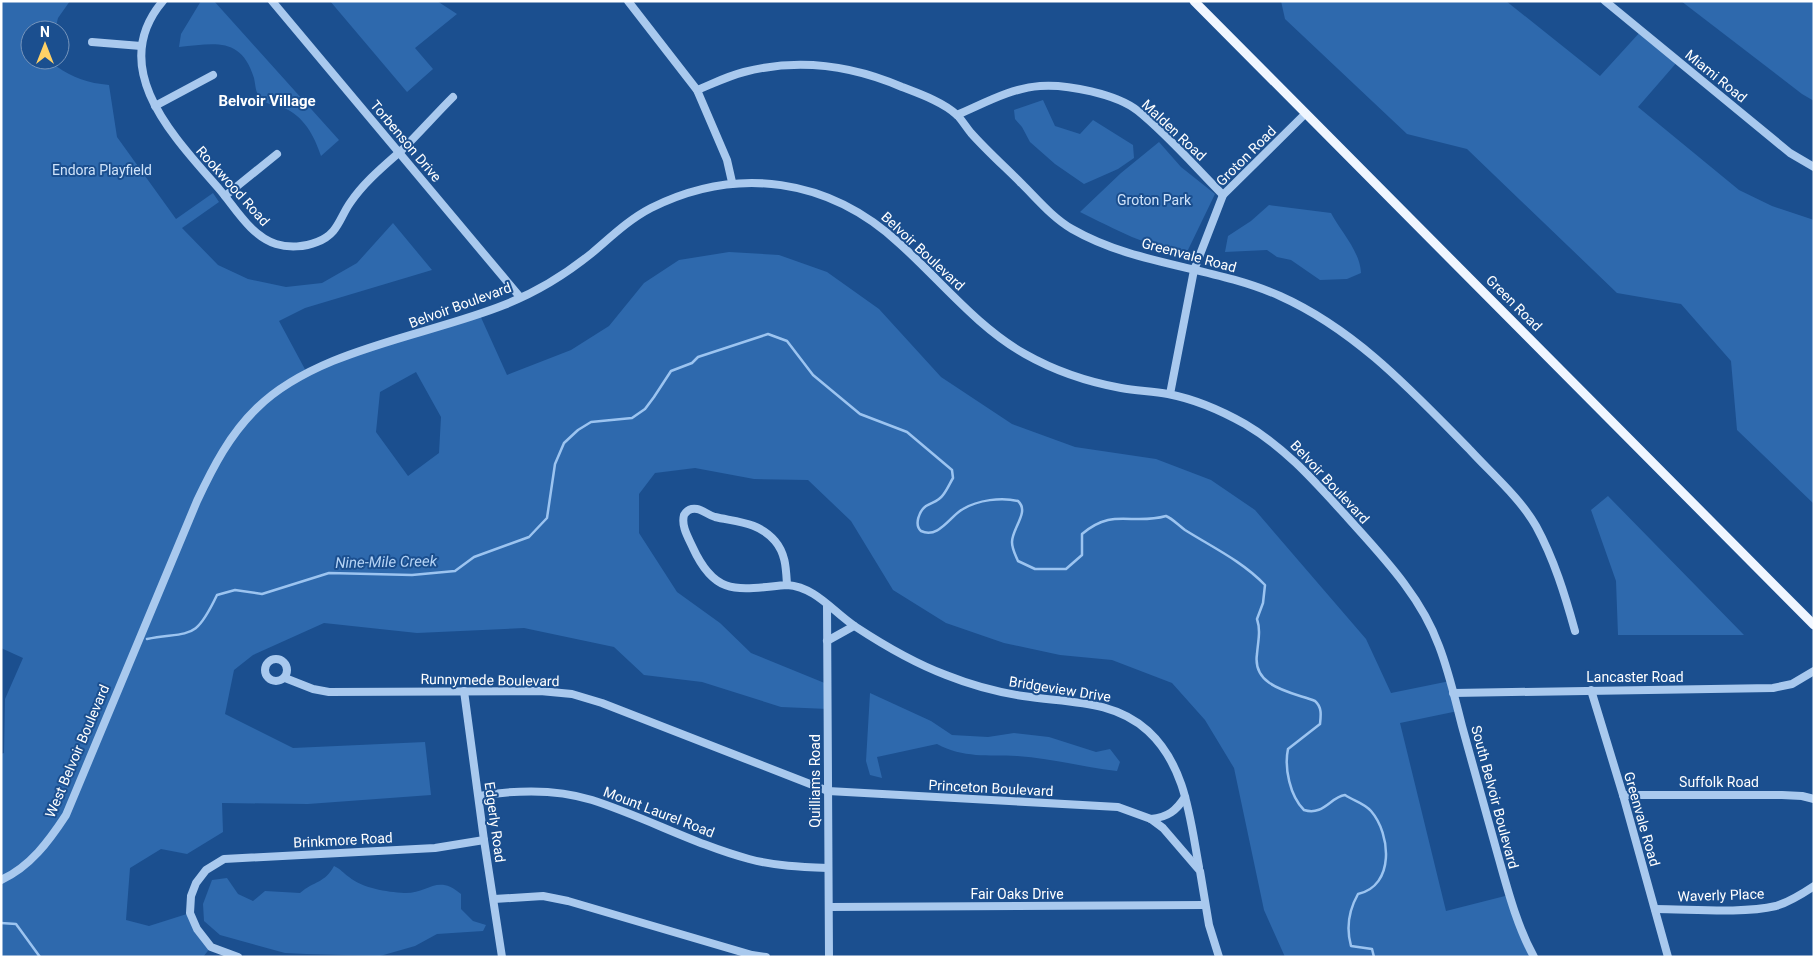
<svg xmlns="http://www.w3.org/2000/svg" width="1815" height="958" viewBox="0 0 1815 958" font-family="Roboto,sans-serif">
<rect width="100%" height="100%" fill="#1b4f8f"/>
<g fill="#2e69ad" fill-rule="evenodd">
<path d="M1 1H70L58 18 55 30H30V60H55L56 66C73 78 88 83 109 85L117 137 176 219 213 193 219 202 182 228 218 265 248 279 286 287 322 283 357 263 393 223 432 270 305 308 279 321 307 373 479 313 507 375 571 350 609 326 644 283 679 260 729 252 779 255 827 272 879 309 941 377 1012 424 1075 447 1156 459 1211 480 1255 510 1366 639 1391 693 1450 681 1458 711 1400 723 1446 911 1509 895 1534 957H1285L1264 910 1234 768 1205 720 1172 683 1112 660 1060 655 1004 643 946 623 893 590 851 521 808 480 754 479 695 468 655 473 639 494V533L677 592 720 623 751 653 827 684 828 709 781 707 702 682 644 675 614 647 524 628 417 633 324 623 253 655 234 670 225 714 293 748 425 742 431 795 308 804 222 803 223 832 187 854 161 849 130 868 126 920 149 926 190 913 211 947 203 957H1V754L4 753 5 699 23 658 1 648ZM416 372 441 417 439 453 408 476 376 432 380 392Z"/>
<path d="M201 1H214L339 140 321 156C314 135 304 116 282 107 276 105 268 105 264 101 255 95 256 87 254 78 241 36 214 44 179 47L181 34Z"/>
<polygon points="330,1 437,1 457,14 415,48 433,69 407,92"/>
<polygon points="1281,1 1506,1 1600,76 1641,31 1678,61 1638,107 1739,190 1772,206 1814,220 1814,504 1737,430 1731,361 1681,304 1617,293 1467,149 1407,134 1285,19"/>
<polygon points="1681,1 1814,1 1814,101 1802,94"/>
<polygon points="1043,100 1055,126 1080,134 1093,120 1133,145 1134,158 1118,169 1084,184 1055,164 1030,142 1022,127 1015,119 1014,110"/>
<path d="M1159 142 1181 167 1215 194 1187 252C1148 248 1115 229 1080 212L1121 173Z"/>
<path d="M1269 205 1331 213C1341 232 1360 251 1361 273L1347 279 1320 280 1291 260 1277 257 1267 250 1225 252 1228 236 1251 221Z"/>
<polygon points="1608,496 1744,635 1618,635 1616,581 1591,510"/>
<path d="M870 693 931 721 952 735 988 737 1014 733 1049 737 1096 752 1110 749 1120 762 1117 771C1083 767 1050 758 1017 756 988 755 963 758 937 744L877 757 882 778 870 775 866 761Z"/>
<path d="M334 866C341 869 343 873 349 877 362 888 387 892 404 893 428 894 437 873 461 894V909L473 921 486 925 483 931 437 934 415 946 380 956 306 954 285 953 220 935 204 921 203 904 212 880 227 878 238 894 253 901 265 891 300 893C314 881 325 883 334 866Z"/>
</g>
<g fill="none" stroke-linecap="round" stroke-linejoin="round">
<g stroke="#9cc4f0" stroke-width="2.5">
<path d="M147 639C192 631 195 641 217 595L235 590 262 594 329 573 412 575 455 571 474 557 529 537 547 518 555 464 564 443 578 430 591 422 632 418 645 409 654 397 671 371 692 363 698 357 768 334 787 341 813 375 860 414 907 432 952 470 953 478C950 483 947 490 943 495 938 502 932 502 926 506 919 511 914 525 921 531 939 539 950 516 963 509 978 500 1001 497 1018 501 1030 512 1012 528 1012 542 1012 549 1015 554 1018 561L1035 569H1066L1082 555V534C1114 507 1131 526 1166 516 1173 519 1178 525 1185 530 1212 547 1242 561 1265 585L1263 603 1257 619C1261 631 1258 641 1257 654 1252 687 1291 692 1315 701 1322 707 1321 715 1320 724L1288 749C1284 768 1290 796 1304 810 1324 816 1330 797 1345 795 1354 801 1364 803 1371 811 1391 834 1395 886 1358 894 1349 910 1346 928 1351 946L1372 949 1374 957"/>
<polyline points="1,923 16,924 40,957"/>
</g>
<g stroke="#a9c9ee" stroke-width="8">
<path d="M163 1C105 69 176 139 220 190 236 209 251 236 276 244 289 248 305 247 317 242 338 234 339 219 350 203 364 182 385 165 403 149 420 132 436 114 453 97"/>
<polyline points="272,1 520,297"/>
<polyline points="628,1 697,90 727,160 732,182"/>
<polyline points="1605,1 1790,153 1814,167"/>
<polyline points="92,42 141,46"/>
<path d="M697 90C712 84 728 76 744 72 798 58 851 65 902 87 920 94 943 102 957 115 962 120 966 127 971 133 987 151 1005 167 1022 184 1038 200 1053 218 1072 229 1136 266 1213 266 1280 296 1356 330 1413 392 1470 450 1492 474 1520 498 1536 526 1554 559 1565 595 1575 631"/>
<polyline points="155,106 213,75"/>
<path d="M957 115C983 104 1011 88 1040 86 1067 84 1117 94 1138 111 1168 135 1196 168 1223 195"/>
<polyline points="225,196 277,154"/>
<polyline points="1170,394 1194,270 1223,195 1304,115"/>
<path d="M787 585C739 589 716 598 693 548 688 537 681 526 684 515 687 510 691 508 697 509 703 510 708 515 715 517 737 522 759 522 775 541 786 554 786 569 787 585 816 587 833 612 856 627 885 646 914 663 946 675 971 685 997 692 1023 696 1067 703 1113 699 1148 731 1186 766 1190 819 1199 867"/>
<polyline points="827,605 829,957"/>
<polyline points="827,641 854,626"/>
<circle cx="276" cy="670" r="11"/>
<polyline points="285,678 313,689 329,692 540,691 572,694 602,703 828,791 1118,807 1151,819 1163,828 1200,871 1209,925 1219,957"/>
<polyline points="1591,690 1623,795 1668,957"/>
<polyline points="464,691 484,840 502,957"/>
<polyline points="1453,693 1773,688 1792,684 1814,671"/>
<polyline points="1623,795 1782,795 1802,796 1814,799"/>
<path d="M479 796C515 790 557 789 592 800 645 817 696 845 749 859 775 866 801 867 828 868"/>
<path d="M1151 819C1168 817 1176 811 1185 797"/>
<path d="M1 880C30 867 49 841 66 815L197 501C213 467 230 434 257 408 317 349 427 336 504 305 535 293 566 274 592 253 611 237 628 220 651 208 737 165 829 178 900 244 941 281 977 327 1025 354 1055 371 1088 382 1121 388 1137 391 1152 391 1168 394 1194 399 1222 411 1245 424 1286 448 1316 483 1348 518 1382 556 1421 596 1439 646 1449 672 1455 699 1462 726 1474 768 1485 810 1497 852 1507 887 1516 924 1534 957"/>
<polyline points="494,899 543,896 568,901 752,955 766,957"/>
<polyline points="829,907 1205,905"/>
<path d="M1655 909C1691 909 1741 914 1776 906 1789 902 1802 894 1814 886"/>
<polyline points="238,957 211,947 197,929 190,913 191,896 196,883 206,870 224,859 435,848 484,840"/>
</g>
<polyline stroke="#f0f6ff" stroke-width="9" points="1194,1 1814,625"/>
</g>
<g text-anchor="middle" stroke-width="4" stroke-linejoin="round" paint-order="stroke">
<g font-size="14" fill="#fff" stroke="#1b4f8f">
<text transform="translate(1716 76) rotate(39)" y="5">Miami Road</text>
<text transform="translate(1174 130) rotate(43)" y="5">Malden Road</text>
<text transform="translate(406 141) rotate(50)" y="5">Torbenson Drive</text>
<text transform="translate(1246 156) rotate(-45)" y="5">Groton Road</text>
<text transform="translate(233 186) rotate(48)" y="5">Rookwood Road</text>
<text transform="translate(923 251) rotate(43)" y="5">Belvoir Boulevard</text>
<text transform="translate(1189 255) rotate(15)" y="5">Greenvale Road</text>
<text transform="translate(1514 303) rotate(45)" y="5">Green Road</text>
<text transform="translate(460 305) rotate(-20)" y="5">Belvoir Boulevard</text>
<text transform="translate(1330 482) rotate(47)" y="5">Belvoir Boulevard</text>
<text x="1635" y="682">Lancaster Road</text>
<text transform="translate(490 680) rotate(1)" y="5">Runnymede Boulevard</text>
<text transform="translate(1060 689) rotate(9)" y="5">Bridgeview Drive</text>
<text transform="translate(77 751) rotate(-67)" y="5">West Belvoir Boulevard</text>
<text transform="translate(815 781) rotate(-90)" y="5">Quilliams Road</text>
<text x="1719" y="787">Suffolk Road</text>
<text transform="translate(991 788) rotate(3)" y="5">Princeton Boulevard</text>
<text transform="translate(1495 797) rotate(75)" y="5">South Belvoir Boulevard</text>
<text transform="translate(659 812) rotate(21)" y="5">Mount Laurel Road</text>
<text transform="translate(1642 819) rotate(74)" y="5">Greenvale Road</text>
<text transform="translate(495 822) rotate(82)" y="5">Edgerly Road</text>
<text transform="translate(343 840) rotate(-3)" y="5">Brinkmore Road</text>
<text x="1017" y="899">Fair Oaks Drive</text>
<text transform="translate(1721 895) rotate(-2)" y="5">Waverly Place</text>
</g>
<g font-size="14" fill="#cfe3fa" stroke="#1b4f8f">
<text x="102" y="175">Endora Playfield</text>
<text x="1154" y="205">Groton Park</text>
</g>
<g font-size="15" font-weight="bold" fill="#fff" stroke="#1b4f8f">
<text x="267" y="106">Belvoir Village</text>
</g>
<g font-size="15" font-style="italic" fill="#b5d3f5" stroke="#1b4f8f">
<text transform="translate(386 562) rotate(-1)" y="5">Nine-Mile Creek</text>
</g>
</g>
<rect width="1815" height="958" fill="none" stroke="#ffffff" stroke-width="5"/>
<g transform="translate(45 45)"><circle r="24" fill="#1b4f8f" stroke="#7695bc"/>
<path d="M0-4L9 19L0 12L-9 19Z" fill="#ffd166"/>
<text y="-8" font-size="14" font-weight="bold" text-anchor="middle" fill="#ffffff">N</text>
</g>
</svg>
